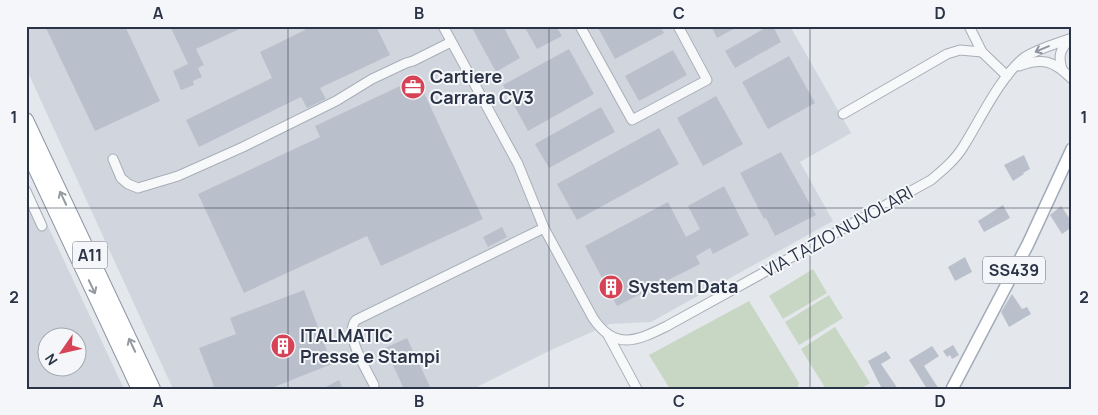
<svg xmlns="http://www.w3.org/2000/svg" width="1098" height="415" viewBox="0 0 1098 415" font-family="Manrope,sans-serif">
<rect width="100%" height="100%" fill="#e4e7ec"/>
<g fill="#d1d6de" fill-rule="evenodd">
<polygon points="26,26 790,26 851,133 800,162 833,221 651,322 610,324 551,350 473,389 173,389 26,68"/>
<path d="M26 179 124 389H26ZM48 338H78V368H48Z"/>
</g>
<g fill="#c8d7c4">
<polygon points="813,269 827,293 783,319 769,296"/>
<polygon points="829,295 843,318 799,345 785,322"/>
<polygon points="749,301 799,383 797,389 670,389 649,355"/>
<polygon points="835,327 870,383 861,389 826,389 801,349"/>
</g>
<g fill="#bac0cb">
<polygon points="45,26 125,26 160,101 95,131"/>
<polygon points="170,26 246,26 196,49 204,65 198,68 202,77 193,81 194,85 181,90 173,71 188,64"/>
<polygon points="304,26 376,26 390,55 320,88 326,99 307,108 301,97 199,147 186,120 272,78 260,52 305,30"/>
<polygon points="471,26 503,26 520,58 496,72"/>
<polygon points="524,26 556,26 562,36 537,49"/>
<polygon points="597,26 660,26 664,33 615,59"/>
<polygon points="711,26 739,26 717,38"/>
<polygon points="769,26 773,26 781,42 735,68 725,51"/>
<polygon points="569,49 594,94 528,131 503,85"/>
<polygon points="673,50 687,75 639,101 625,76"/>
<polygon points="789,56 815,103 768,129 742,82"/>
<polygon points="417,78 483,219 381,266 367,236 244,293 198,194 320,137 315,126"/>
<polygon points="716,96 743,144 703,166 677,118"/>
<polygon points="601,107 615,132 549,168 535,144"/>
<polygon points="659,128 679,164 577,220 557,184"/>
<polygon points="781,152 816,215 775,236 766,218 764,219 740,173"/>
<polygon points="1024,155 1030,169 1023,173 1024,174 1013,181 1004,165"/>
<polygon points="724,186 749,235 713,254 710,248 696,256 700,264 617,306 585,246 668,202 686,237 700,229 688,206"/>
<polygon points="1003,205 1010,218 984,232 978,221"/>
<polygon points="1061,206 1072,222 1072,227 1062,234 1050,215"/>
<polygon points="502,227 507,237 488,247 483,237"/>
<polygon points="965,257 972,272 955,281 948,267"/>
<polygon points="304,290 332,364 269,389 215,389 199,348 236,334 230,318"/>
<polygon points="1012,294 1022,309 1027,307 1031,314 1009,327 1001,312"/>
<polygon points="407,338 431,389 404,389 385,348"/>
<polygon points="953,345 959,355 952,359 950,355 947,357 943,351"/>
<polygon points="932,346 939,356 924,366 939,389 927,389 909,360"/>
<polygon points="886,351 891,358 881,364 898,389 882,389 868,361"/>
<polygon points="339,380 343,389 322,389"/>
</g>
<g fill="none" stroke-linecap="round" stroke-linejoin="round">
<defs>
<g id="minor">
<path d="M443 26 518 164 544 228 593 318C615 351 637 341 667 326L931 180C943 170 955 160 963 147 980 120 1001 75 1025 57 1039 48 1056 44 1072 38"/>
<polyline points="580,26 632,120 707,80 678,26"/>
<polyline points="969,26 982,52 1007,76"/>
<path d="M1019 66C1043 57 1054 61 1072 79"/>
<path d="M1062 69C1058 56 1060 50 1069 40"/>
<polyline points="843,114 947,54 960,50 982,52"/>
<polyline points="113,159 121,178 128,184 138,188 178,176 243,147 336,101 372,79 406,63 413,61 451,42"/>
<polyline points="26,191 42,226"/>
<polyline points="608,335 637,389"/>
<path d="M374 385C367 370 343 334 356 320L544 228"/>
</g>
<polyline id="major" points="952,389 1028,244 1072,149"/>
<g id="highway">
<polyline points="26,120 153,389"/>
<polyline points="26,148 139,389"/>
</g>
</defs>
<use href="#minor" stroke="#a8aeb7" stroke-width="11"/>
<use href="#major" stroke="#a2abb9" stroke-width="14"/>
<use href="#highway" stroke="#8a94a4" stroke-width="16"/>
<use href="#minor" stroke="#f7f8fa" stroke-width="9"/>
<use href="#major" stroke="#fff" stroke-width="11"/>
<use href="#highway" stroke="#fff" stroke-width="14"/>
</g>
<defs><path id="oneway-shaft" d="M-6 0H5M1.5-3L5.5 0L1.5 3" fill="none" stroke-width="1.6" stroke-linecap="round" stroke-linejoin="round" transform="scale(1.25)"/></defs>
<use stroke="#9096a0" href="#oneway-shaft" transform="translate(1042 49) rotate(157)"/>
<g stroke="#949aa2">
<use href="#oneway-shaft" transform="translate(63 198) rotate(-115)"/>
<use href="#oneway-shaft" transform="translate(92 287) rotate(65)"/>
<use href="#oneway-shaft" transform="translate(132 345) rotate(-115)"/>
</g>
<path fill="none" stroke="#2a3446" stroke-width="1" stroke-opacity="0.55" d="M288 26V389M549 26V389M810 26V389M26 208H1072"/>
<defs>
<symbol id="office-disc" viewBox="-11 -11 22 22"><circle r="9.5" fill="#d74356" stroke="#f4f6f9"/><path d="M-6-3h4V-5.5h4V-3h4V5H-6ZM-1-4.5V-3h2v-1.5ZM-6 0V1H6V0Z" fill="#fff"/></symbol>
<symbol id="building-disc" viewBox="-11 -11 22 22"><circle r="9.5" fill="#d74356" stroke="#f4f6f9"/><path d="M-4-6H4V6H1V3H-1V6H-4ZM-2.5-4.3h1.7v1.8h-1.7ZM.8-4.3h1.7v1.8H.8ZM-2.5-1h1.7V.8h-1.7ZM.8-1h1.7V.8H.8Z" fill="#fff"/></symbol>
</defs>
<g fill-rule="evenodd">
<use href="#office-disc" x="399" y="73" width="28" height="28"/>
<use href="#building-disc" x="597" y="273" width="28" height="28"/>
<use href="#building-disc" x="269" y="332" width="28" height="28"/>
</g>
<g text-anchor="middle" stroke-width="4" stroke-linejoin="round" paint-order="stroke">
<g fill="#f4f6f9" stroke="#676e7c" stroke-width="1">
<rect x="72.5" y="241.5" width="35" height="27" rx="4"/>
<rect x="983" y="256.5" width="62" height="27" rx="4"/>
</g>
<g font-size="16" font-weight="bold" fill="#2a3446">
<text x="90" y="261">A11</text>
<text x="1014" y="276">SS439</text>
</g>
<g font-size="18" font-weight="bold" fill="#2a3446" stroke="#f4f6f9" text-anchor="start">
<text x="430" y="83">Cartiere<tspan x="430" dy="21">Carrara CV3</tspan></text>
<text x="628" y="293">System Data</text>
<text x="300" y="342">ITALMATIC<tspan x="300" dy="21">Presse e Stampi</tspan></text>
</g>
<g font-size="18" fill="#2a3446" stroke="#f4f6f9">
<text transform="translate(838 232) rotate(-29)" y="6">VIA TAZIO NUVOLARI</text>
</g>
</g>
<rect width="1098" height="415" fill="none" stroke="#f4f6f9" stroke-width="55"/>
<g transform="translate(62 352) rotate(236)"><circle r="24" fill="#f4f6f9" stroke="#a3a8b1"/>
<path d="M0-4L9 19L0 12L-9 19Z" fill="#d74356"/>
<text y="-8" font-size="14" font-weight="bold" text-anchor="middle" fill="#2a3446">N</text>
</g>
<rect x="28" y="28" width="1042" height="360" fill="none" stroke="#2a3446" stroke-width="2"/>
<g font-size="16" text-anchor="middle" font-weight="bold" fill="#2a3446">
<text x="158" y="19">A</text>
<text x="419" y="19">B</text>
<text x="679" y="19">C</text>
<text x="940" y="19">D</text>
<text x="14" y="123">1</text>
<text x="1084" y="123">1</text>
<text x="14" y="303">2</text>
<text x="1084" y="303">2</text>
<text x="158" y="407">A</text>
<text x="419" y="407">B</text>
<text x="679" y="407">C</text>
<text x="940" y="407">D</text>
</g>
</svg>
